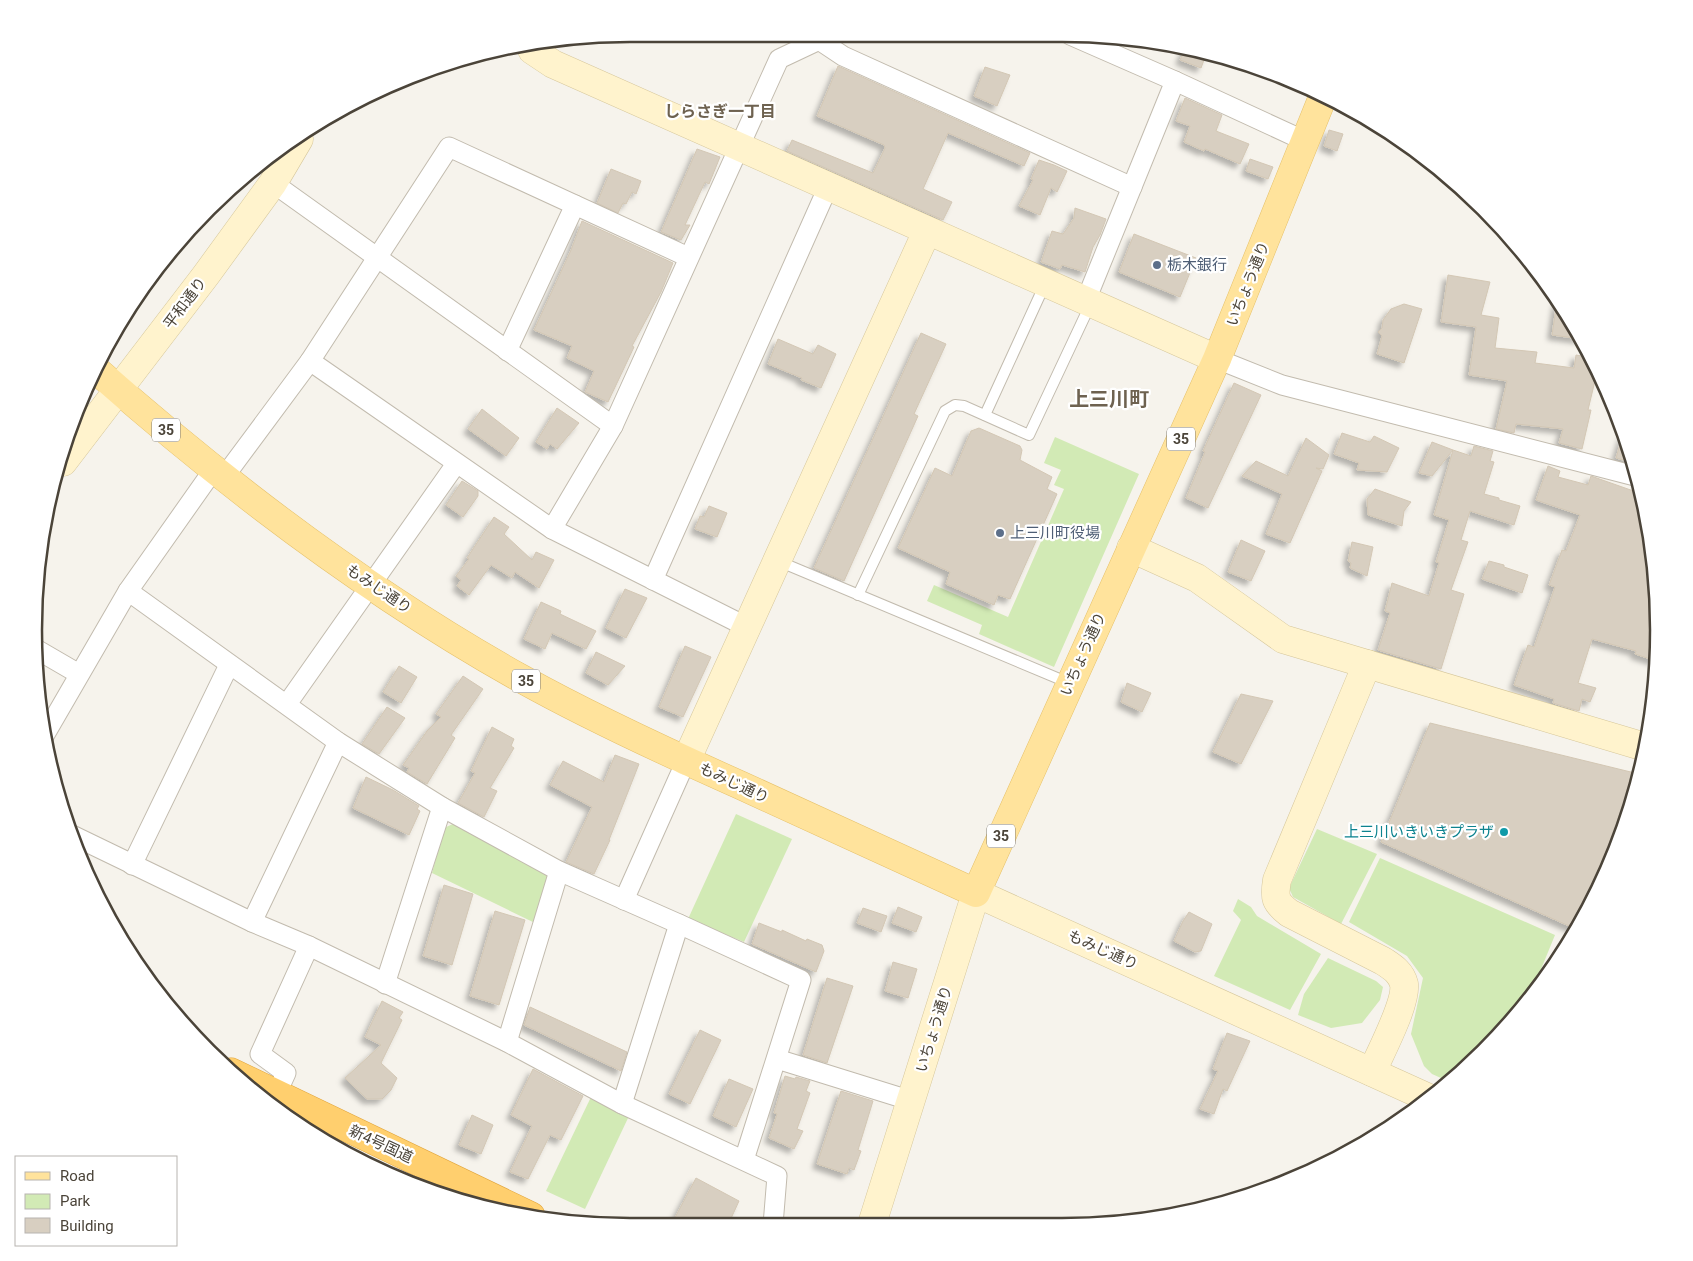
<svg xmlns="http://www.w3.org/2000/svg" width="1693" height="1261" viewBox="0 0 1693 1261" font-family="Roboto,'Noto Sans JP',sans-serif">
<defs>
<filter id="shadow"><feDropShadow dx="-4.5" dy="4.5" stdDeviation="2.5" flood-color="#0004"/></filter>
</defs>
<rect width="100%" height="100%" fill="#f6f3ec"/>
<g fill="#d2eab5">
<polygon points="1055,437 1139,474 1054,667 979,634 982,625 927,601 934,585 1008,617 1064,489 1054,485 1061,470 1044,463"/>
<polygon points="736,814 792,839 744,942 688,919"/>
<polygon points="455,823 545,870 550,879 535,923 432,873 444,828"/>
<polygon points="1317,829 1377,854 1341,924 1293,897 1289,888"/>
<polygon points="1380,858 1555,935 1528,1001 1511,1024 1450,1082 1432,1074 1424,1066 1411,1034 1423,978 1407,956 1349,922"/>
<polygon points="1238,899 1251,907 1257,916 1321,954 1290,1010 1214,976 1241,920 1233,911"/>
<polygon points="1328,958 1376,981 1383,987 1380,1000 1362,1023 1331,1028 1298,1015 1304,994"/>
<polygon points="591,1097 629,1116 585,1209 546,1191"/>
</g>
<g fill="#d8cfc1" stroke="#d3c7b4" filter="url(#shadow)">
<polygon points="1185,49 1207,52 1201,68 1180,60"/>
<polygon points="838,66 1030,153 1024,166 948,133 923,189 952,202 943,220 787,151 792,140 873,173 885,148 884,145 817,116"/>
<polygon points="985,67 1010,75 997,106 974,96"/>
<polygon points="1185,98 1222,115 1216,131 1249,144 1240,164 1205,149 1204,151 1184,142 1190,126 1176,121"/>
<polygon points="1329,130 1343,134 1337,151 1324,146"/>
<polygon points="697,149 720,157 709,184 705,182 685,225 690,225 681,240 661,232"/>
<polygon points="1250,159 1273,167 1268,179 1246,171"/>
<polygon points="1039,160 1054,165 1067,171 1057,192 1051,188 1040,215 1019,206 1033,180 1031,179"/>
<polygon points="611,169 641,181 636,194 632,192 626,204 623,203 618,213 597,203"/>
<polygon points="1075,208 1106,219 1100,235 1093,247 1085,272 1062,265 1060,269 1041,262 1052,231 1063,234 1074,218"/>
<polygon points="582,221 673,263 661,292 632,346 634,347 608,402 585,392 594,371 567,358 572,346 534,330 571,250"/>
<polygon points="1134,234 1196,258 1180,297 1119,272"/>
<polygon points="1448,275 1490,282 1481,315 1499,318 1495,348 1537,352 1535,363 1574,368 1576,355 1593,358 1598,368 1588,410 1591,410 1582,449 1559,443 1563,429 1516,424 1514,433 1496,429 1507,381 1469,375 1476,327 1441,322"/>
<polygon points="1557,301 1581,339 1552,335"/>
<polygon points="1404,304 1422,309 1404,363 1377,354 1382,336 1378,332 1382,328 1383,320 1391,309"/>
<polygon points="921,333 946,344 914,414 918,416 844,581 814,568"/>
<polygon points="778,339 813,354 818,345 836,354 821,388 801,380 802,378 768,364"/>
<polygon points="1234,383 1261,395 1208,508 1186,498 1205,452 1203,451"/>
<polygon points="557,408 579,423 557,449 550,444 547,449 536,442"/>
<polygon points="482,409 519,438 506,456 468,429"/>
<polygon points="979,428 1020,446 1022,450 1020,460 1052,477 1047,489 1057,494 1010,599 998,595 994,605 946,584 950,572 898,548 935,468 952,476 971,431"/>
<polygon points="1342,433 1370,442 1374,436 1399,448 1387,472 1357,470 1359,463 1334,454"/>
<polygon points="1623,434 1630,452 1634,463 1616,458"/>
<polygon points="1306,438 1329,455 1323,469 1316,468 1322,471 1290,543 1266,534 1282,494 1242,476 1256,461 1288,476"/>
<polygon points="1432,442 1453,450 1432,476 1419,473"/>
<polygon points="1474,446 1493,451 1490,461 1494,462 1484,494 1499,498 1499,500 1520,506 1514,525 1470,511 1461,540 1468,542 1451,590 1464,594 1441,669 1378,650 1390,613 1385,611 1392,583 1429,596 1439,563 1436,562 1449,520 1434,515 1453,450 1471,456"/>
<polygon points="1548,466 1560,471 1558,477 1588,485 1591,476 1642,494 1658,592 1656,661 1635,654 1636,651 1592,639 1578,683 1596,688 1590,702 1582,699 1579,711 1553,703 1554,699 1514,685 1528,645 1534,647 1555,587 1549,585 1562,550 1566,551 1580,515 1536,500"/>
<polygon points="462,481 478,491 478,496 463,517 446,505"/>
<polygon points="1375,489 1411,502 1404,511 1402,526 1368,515 1367,499"/>
<polygon points="709,506 727,513 717,537 695,529 700,516 704,517"/>
<polygon points="494,517 509,527 504,534 532,560 536,552 554,560 539,588 515,572 512,578 491,565 469,595 457,586 461,580 456,576 469,559 467,558"/>
<polygon points="1241,540 1265,551 1251,581 1228,572"/>
<polygon points="1352,542 1373,547 1367,576 1350,568 1351,563 1348,561"/>
<polygon points="1489,561 1504,565 1504,567 1528,575 1522,593 1482,579"/>
<polygon points="625,589 647,598 626,638 606,628"/>
<polygon points="541,602 561,611 560,614 596,631 586,649 552,633 545,649 524,639"/>
<polygon points="685,646 711,657 683,717 659,707"/>
<polygon points="596,652 625,666 608,685 586,673"/>
<polygon points="399,666 417,677 401,703 383,692"/>
<polygon points="463,676 483,689 451,735 455,738 427,784 407,772 409,768 403,765 427,731 441,717 436,714"/>
<polygon points="1127,683 1151,693 1142,712 1121,702"/>
<polygon points="1241,694 1273,701 1241,764 1213,752"/>
<polygon points="387,707 405,718 379,754 362,744"/>
<polygon points="1430,723 1639,774 1627,823 1578,930 1381,842"/>
<polygon points="492,727 514,739 511,746 514,748 490,788 497,791 484,817 458,803 475,773 471,771"/>
<polygon points="615,755 639,764 609,840 610,840 594,874 566,862 592,807 550,785 563,761 604,782"/>
<polygon points="366,777 393,790 419,806 417,809 420,811 409,835 353,808"/>
<polygon points="444,885 473,894 452,965 423,956"/>
<polygon points="898,907 922,917 916,932 892,923"/>
<polygon points="863,908 887,916 881,932 857,923"/>
<polygon points="495,911 525,920 499,1005 470,996"/>
<polygon points="1189,912 1212,924 1201,951 1195,952 1174,941 1183,921"/>
<polygon points="759,923 782,932 782,930 806,941 807,939 822,945 824,951 816,972 752,944"/>
<polygon points="893,962 917,969 908,998 885,991"/>
<polygon points="827,978 853,986 827,1063 803,1055"/>
<polygon points="382,1001 403,1012 399,1018 402,1020 381,1063 397,1078 391,1090 382,1099 367,1099 345,1078 381,1045 365,1037"/>
<polygon points="530,1007 627,1052 621,1071 524,1025"/>
<polygon points="700,1030 721,1040 690,1104 669,1094"/>
<polygon points="1227,1033 1250,1041 1227,1091 1223,1089 1214,1114 1200,1109 1218,1071 1213,1069"/>
<polygon points="533,1069 583,1096 561,1140 550,1135 528,1179 510,1172 532,1126 511,1115"/>
<polygon points="785,1076 795,1079 796,1077 810,1081 806,1091 810,1093 797,1129 803,1131 794,1149 769,1138 777,1114 774,1113"/>
<polygon points="729,1079 753,1089 736,1127 713,1116"/>
<polygon points="841,1091 873,1101 858,1150 861,1151 854,1170 849,1168 847,1174 817,1164"/>
<polygon points="472,1115 493,1125 481,1154 459,1145"/>
<polygon points="696,1178 739,1201 728,1225 671,1225"/>
</g>
<g fill="none" stroke-linecap="round" stroke-linejoin="round">
<defs>
<g id="lane">
<polyline points="985,415 1045,284"/>
<polyline points="778,561 1069,683"/>
<polyline points="858,595 945,411 955,405 964,406 1029,435 1091,303"/>
</g>
<g id="street">
<polyline points="1070,35 1175,81 1305,141"/>
<polyline points="819,40 843,56 1132,187"/>
<polyline points="273,183 613,426"/>
<polyline points="1086,300 1175,81"/>
<polyline points="507,351 575,205"/>
<polyline points="1217,359 1282,385 1639,477"/>
<polyline points="310,361 552,529 747,627"/>
<polyline points="224,477 310,361 449,147 688,257"/>
<polyline points="552,529 613,426 779,59 832,34"/>
<polyline points="653,580 828,187"/>
<polyline points="128,591 338,742 442,807 559,871 679,924 801,980 744,1160"/>
<polyline points="36,649 79,674"/>
<polyline points="287,704 456,464"/>
<polyline points="44,736 128,591 214,469"/>
<polyline points="72,835 252,922 309,946 507,1042 622,1104 777,1176 773,1225"/>
<polyline points="132,865 229,665"/>
<polyline points="624,900 686,761"/>
<polyline points="252,922 338,742"/>
<polyline points="385,984 442,807"/>
<polyline points="507,1042 559,871"/>
<polyline points="777,1059 912,1101"/>
<polyline points="276,1095 286,1073 260,1054 309,946"/>
<polyline points="622,1104 679,924"/>
</g>
<g id="secondary">
<polyline points="531,47 532,50 553,64 1217,359"/>
<polyline points="63,462 206,275 273,183 299,139"/>
<polyline points="1131,548 1197,578 1283,639 1645,747"/>
<path d="M1367 664 1277 880C1274 898 1275 902 1289 913L1383 961C1392 967 1401 972 1404 984 1407 1003 1380 1053 1372 1072"/>
<polyline points="686,761 927,231"/>
<polyline points="872,1224 976,893 1431,1099"/>
</g>
<path id="primary" d="M95 369C226 485 368 593 522 679 592 718 666 752 740 785 819 821 897 857 976 893L1217 359 1324 94"/>
<polyline id="highway" points="231,1072 531,1216"/>
</defs>
<use href="#lane" stroke="#c2bbae" stroke-width="12"/>
<use href="#street" stroke="#c2bbae" stroke-width="21"/>
<use href="#secondary" stroke="#d6c79b" stroke-width="29"/>
<use href="#primary" stroke="#e6c16a" stroke-width="29"/>
<use href="#highway" stroke="#e0a43c" stroke-width="29"/>
<use href="#lane" stroke="#fff" stroke-width="10"/>
<use href="#street" stroke="#fff" stroke-width="19"/>
<use href="#secondary" stroke="#fff3cd" stroke-width="28"/>
<use href="#primary" stroke="#ffe39c" stroke-width="28"/>
<use href="#highway" stroke="#ffcf6e" stroke-width="28"/>
</g>
<g fill="#5c6f8a" stroke="#fff" stroke-width="2">
<circle cx="1157" cy="265" r="5"/>
<circle cx="1000" cy="533" r="5"/>
</g>
<circle fill="#0f9aa8" stroke="#fff" stroke-width="2" cx="1504" cy="832" r="5"/>
<g text-anchor="middle" stroke-width="4.5" stroke-linejoin="round" paint-order="stroke">
<g fill="#fff" stroke="#817c74" stroke-width="1">
<rect x="152" y="418.5" width="28" height="23" rx="4"/>
<rect x="1167" y="427.5" width="28" height="23" rx="4"/>
<rect x="512" y="669.5" width="28" height="23" rx="4"/>
<rect x="987" y="824.5" width="28" height="23" rx="4"/>
</g>
<g font-size="14" font-weight="bold" fill="#4b4439">
<text x="166" y="435">35</text>
<text x="1181" y="444">35</text>
<text x="526" y="686">35</text>
<text x="1001" y="841">35</text>
</g>
<g font-size="15" fill="#4e5e75" stroke="#fff" text-anchor="start">
<text x="1167" y="270">栃木銀行</text>
<text x="1010" y="538">上三川町役場</text>
</g>
<g font-size="15" fill="#4b4439" stroke="#fff">
<text transform="translate(1248 284) rotate(-68)" y="5">いちょう通り</text>
<text transform="translate(185 303) rotate(-53)" y="5">平和通り</text>
<text transform="translate(379 589) rotate(34)" y="5">もみじ通り</text>
<text transform="translate(1083 654) rotate(-66)" y="5">いちょう通り</text>
<text transform="translate(734 783) rotate(25)" y="5">もみじ通り</text>
<text transform="translate(1103 950) rotate(24)" y="5">もみじ通り</text>
<text transform="translate(934 1029) rotate(-73)" y="5">いちょう通り</text>
<text transform="translate(381 1144) rotate(25)" y="5">新4号国道</text>
</g>
<g font-size="15" fill="#0d838f" stroke="#fff" text-anchor="end">
<text x="1494" y="837">上三川いきいきプラザ</text>
</g>
<g font-size="16" font-weight="bold" fill="#6e6250" stroke="#fff">
<text x="720" y="117">しらさぎ一丁目</text>
</g>
<g font-size="20" font-weight="bold" fill="#6e6250" stroke="#fff">
<text x="1109" y="406">上三川町</text>
</g>
</g>
<path d="M0 0H1693V1261H0ZM630 42H1062A588 588 0 0 1 1650 630V630A588 588 0 0 1 1062 1218H630A588 588 0 0 1 42 630V630A588 588 0 0 1 630 42Z" fill="#fff" fill-rule="evenodd"/>
<path fill="none" stroke="#4b4439" stroke-width="2.5" d="M630 42H1062A588 588 0 0 1 1650 630V630A588 588 0 0 1 1062 1218H630A588 588 0 0 1 42 630V630A588 588 0 0 1 630 42Z"/>
<rect x="15" y="1156" width="162" height="90" fill="#ffffff" stroke="#b7b4b0"/>
<rect x="25" y="1172" width="25" height="8" fill="#ffe39c" stroke="#b7b4b0"/>
<text x="60" y="1181" font-size="15" fill="#4b4439">Road</text>
<rect x="25" y="1194" width="25" height="15" fill="#d2eab5" stroke="#b7b4b0"/>
<text x="60" y="1206" font-size="15" fill="#4b4439">Park</text>
<rect x="25" y="1218" width="25" height="15" fill="#d8cfc1" stroke="#b7b4b0"/>
<text x="60" y="1231" font-size="15" fill="#4b4439">Building</text>
</svg>
